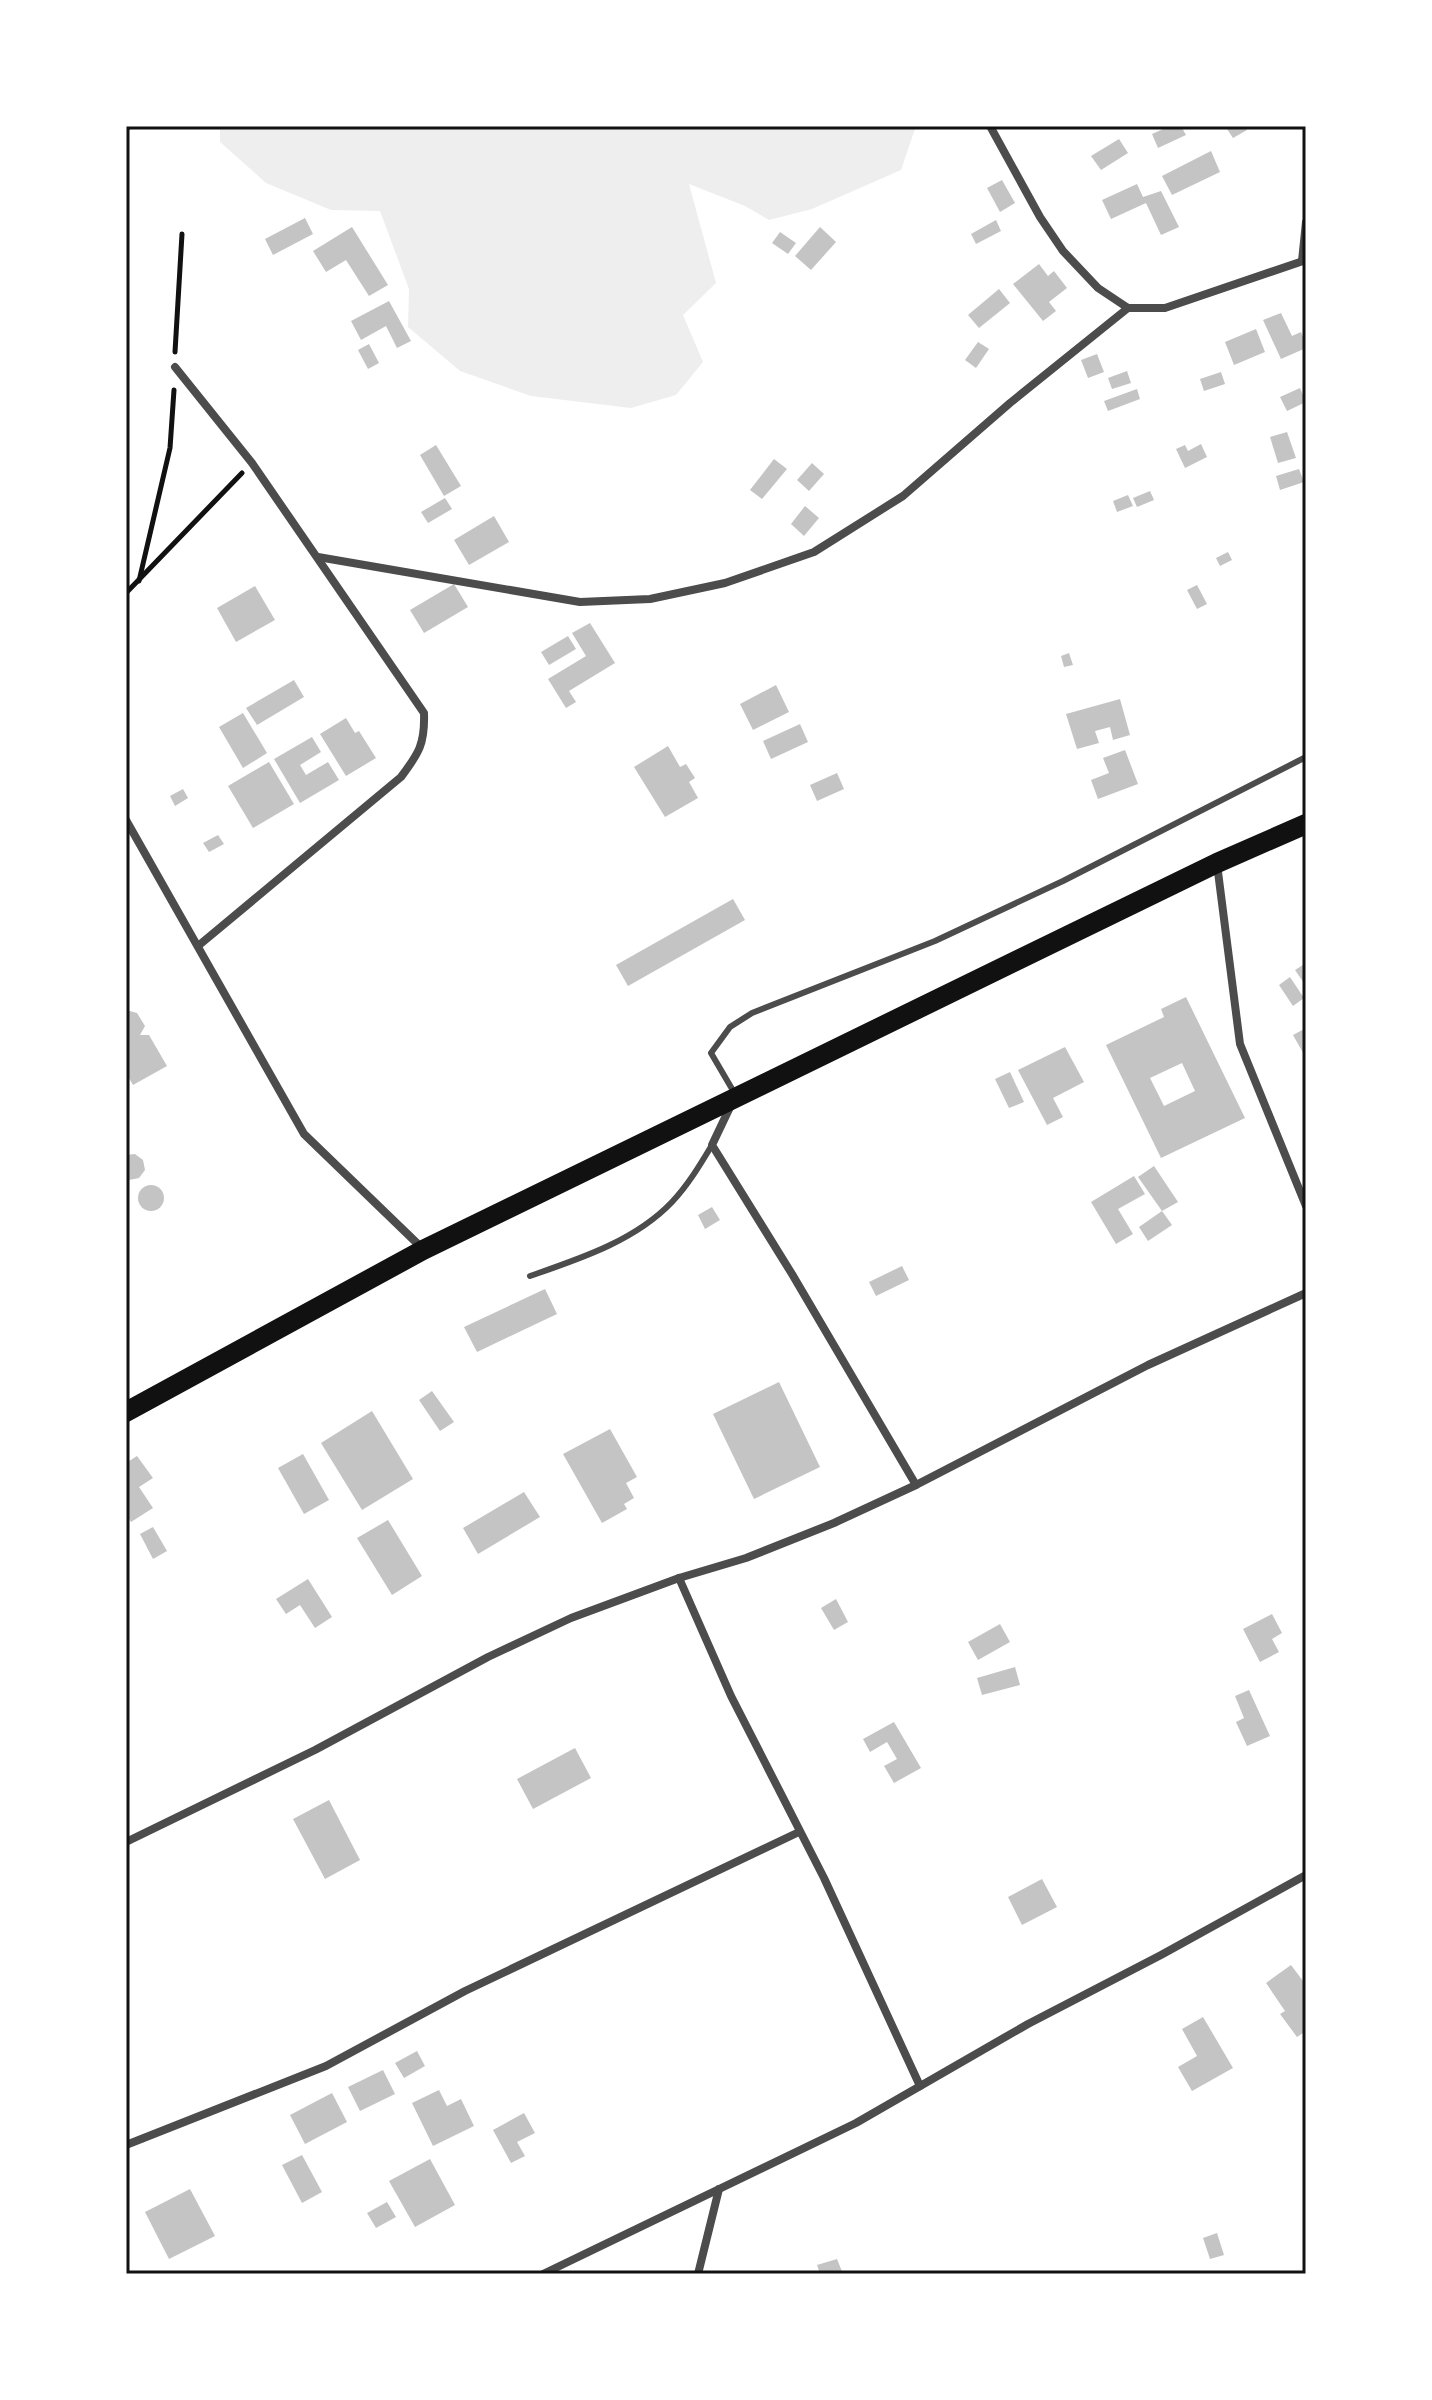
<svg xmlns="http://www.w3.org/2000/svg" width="1432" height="2400" viewBox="0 0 1432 2400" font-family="'Space Grotesk',sans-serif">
<rect width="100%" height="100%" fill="#fff"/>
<polygon fill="#eee" points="220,126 916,126 901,170 812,209 769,220 745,206 689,184 716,283 683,315 703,362 676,395 631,408 531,396 460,371 408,327 409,289 380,211 331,210 266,183 220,142"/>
<g fill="#c4c4c4" fill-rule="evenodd">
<polygon points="1170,126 1181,126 1186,135 1158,148 1152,134"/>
<polygon points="1225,126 1244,126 1247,130 1233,138"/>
<polygon points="1119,139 1128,153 1101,170 1091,156"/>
<polygon points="1211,151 1220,172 1172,195 1162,176"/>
<polygon points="1002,180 1015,203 1000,212 987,188"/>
<polygon points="1137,184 1143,197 1161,191 1179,227 1161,235 1146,203 1111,219 1102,200"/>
<polygon points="305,218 313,234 273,255 265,239"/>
<polygon points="996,220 1001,231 976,244 971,234"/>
<polygon points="352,227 388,285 369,296 346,260 326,272 313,251"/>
<polygon points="820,227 836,242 811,270 795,256"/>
<polygon points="780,232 796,243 788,254 772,243"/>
<polygon points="1039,264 1048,276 1054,271 1067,288 1049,302 1056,311 1043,321 1013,284"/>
<polygon points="999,289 1010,303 979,328 968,315"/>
<polygon points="389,301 411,341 397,348 386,326 361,340 351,321"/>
<polygon points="1281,313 1292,336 1301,332 1306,345 1306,348 1281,359 1263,320"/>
<polygon points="1256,329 1265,352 1234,365 1225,342"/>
<polygon points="978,342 989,349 976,368 965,360"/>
<polygon points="369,344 379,363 368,369 358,350"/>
<polygon points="1097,354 1104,372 1088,378 1081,360"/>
<polygon points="1127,371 1131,383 1112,389 1108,378"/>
<polygon points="1221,372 1225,384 1204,391 1200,379"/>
<polygon points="1300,388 1306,402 1287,411 1280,397"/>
<polygon points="1137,389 1140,399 1108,411 1104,401"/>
<polygon points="1287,432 1296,458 1278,463 1270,437"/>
<polygon points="1201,444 1207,457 1185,468 1176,449 1185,445 1188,451"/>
<polygon points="436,445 461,486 444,496 420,455"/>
<polygon points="774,459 787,469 762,499 750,490"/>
<polygon points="812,463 824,474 809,491 797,480"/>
<polygon points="1299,469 1304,482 1280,490 1276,476"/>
<polygon points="1150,491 1154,500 1137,507 1133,498"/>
<polygon points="1128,495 1133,506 1117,512 1113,501"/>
<polygon points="445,498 452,509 428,523 421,512"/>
<polygon points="805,506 819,518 804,536 791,524"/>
<polygon points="494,516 509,542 469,565 454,540"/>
<polygon points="1228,552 1232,560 1220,566 1216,558"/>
<polygon points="454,584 468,607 424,633 410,610"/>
<polygon points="1197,585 1207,604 1197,609 1187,590"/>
<polygon points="255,586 275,620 236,642 217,608"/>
<polygon points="590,623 615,663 569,691 576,702 566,708 548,679 586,656 572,633"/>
<polygon points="568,636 576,649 549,665 541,652"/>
<polygon points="1069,653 1073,665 1064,667 1061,656"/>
<polygon points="294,680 304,697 257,725 246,708"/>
<polygon points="776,685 789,712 753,730 740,704"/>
<polygon points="1120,699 1130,735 1113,740 1110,727 1095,731 1099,743 1077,749 1066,714"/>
<polygon points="243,713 267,753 243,768 219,727"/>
<polygon points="346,718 355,733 359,731 376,758 346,776 320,734"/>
<polygon points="800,724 808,742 771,759 763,741"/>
<polygon points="312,737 321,752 300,765 306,775 328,762 339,780 300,803 274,759"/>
<polygon points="668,746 680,767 686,764 695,778 689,782 698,798 665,817 634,767"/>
<polygon points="1125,750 1138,784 1098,799 1091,780 1109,773 1103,758"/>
<polygon points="269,762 294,804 253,828 228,786"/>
<polygon points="837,773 844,789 817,801 810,785"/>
<polygon points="183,789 188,798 175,806 170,796"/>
<polygon points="218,835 224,844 209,852 203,843"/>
<polygon points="733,899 745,920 628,986 616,965"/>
<polygon points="1306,963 1306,986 1295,970"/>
<polygon points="1290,977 1304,998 1293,1006 1279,985"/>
<path d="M1186 997 1245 1118 1161 1158 1106 1045 1164 1017 1161 1009ZM1182 1063 1195 1091 1164 1106 1150 1078Z"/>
<polygon points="126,1010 137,1013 145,1026 140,1035 149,1035 167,1066 133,1085 126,1073"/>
<polygon points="1306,1028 1306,1058 1293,1035"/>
<polygon points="1065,1047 1084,1082 1053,1098 1063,1117 1047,1125 1018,1070"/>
<polygon points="1010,1072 1024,1102 1009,1108 995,1079"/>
<polygon points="135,1154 143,1160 145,1170 139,1178 129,1180 126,1178 126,1155"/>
<polygon points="1154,1166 1178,1202 1162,1211 1172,1225 1148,1241 1139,1227 1162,1211 1138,1177"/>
<polygon points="1134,1176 1145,1194 1118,1209 1133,1234 1116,1244 1091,1202"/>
<circle cx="151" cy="1198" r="13"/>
<polygon points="712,1207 720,1220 705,1229 698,1215"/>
<polygon points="902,1266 909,1280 876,1296 869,1282"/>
<polygon points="545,1289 557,1314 477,1352 464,1327"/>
<polygon points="779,1382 820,1467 754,1499 713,1414"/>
<polygon points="432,1391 454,1422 440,1431 419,1400"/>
<polygon points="372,1411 413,1479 362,1510 321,1443"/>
<polygon points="610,1429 637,1477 626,1483 634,1498 624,1504 627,1509 602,1523 563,1454"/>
<polygon points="303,1454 329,1500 304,1514 278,1468"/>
<polygon points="137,1456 153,1478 139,1487 153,1508 131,1522 126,1515 126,1463"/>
<polygon points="524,1492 540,1517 478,1554 463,1528"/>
<polygon points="388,1520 422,1576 392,1595 357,1538"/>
<polygon points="153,1527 167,1551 153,1559 140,1534"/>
<polygon points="308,1579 332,1617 315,1628 300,1605 286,1614 276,1599"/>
<polygon points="836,1599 848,1622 834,1630 821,1608"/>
<polygon points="1272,1614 1282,1633 1272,1639 1279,1652 1260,1662 1243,1629"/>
<polygon points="1000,1624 1010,1642 978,1660 968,1642"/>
<polygon points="1015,1667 1020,1685 982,1695 977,1678"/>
<polygon points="1249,1690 1270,1736 1247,1746 1236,1722 1244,1718 1235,1696"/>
<polygon points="894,1722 921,1768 894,1783 884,1766 897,1759 887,1742 870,1752 863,1739"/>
<polygon points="575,1748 591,1778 533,1809 517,1779"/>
<polygon points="329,1800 360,1860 325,1879 293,1819"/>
<polygon points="1042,1879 1057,1907 1022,1925 1008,1897"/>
<polygon points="1291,1965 1306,1985 1306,2031 1297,2037 1280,2014 1285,2011 1266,1983"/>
<polygon points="1203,2017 1233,2068 1192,2091 1178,2067 1197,2056 1182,2029"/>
<polygon points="417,2051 425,2066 404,2078 395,2063"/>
<polygon points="383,2070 395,2094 360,2111 348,2087"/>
<polygon points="439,2090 447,2106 461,2099 474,2126 433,2146 412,2103"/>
<polygon points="332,2093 347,2122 305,2144 290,2115"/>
<polygon points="524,2113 535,2133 517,2142 525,2156 511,2163 493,2130"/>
<polygon points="302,2155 322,2192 302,2203 282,2165"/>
<polygon points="430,2159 455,2205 415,2227 389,2181"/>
<polygon points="190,2189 215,2236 169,2259 145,2212"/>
<polygon points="387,2202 396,2217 376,2228 367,2213"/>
<polygon points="1217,2233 1224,2255 1210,2259 1203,2238"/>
<polygon points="837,2259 843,2274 820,2274 817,2265"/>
</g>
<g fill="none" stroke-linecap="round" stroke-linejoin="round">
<g stroke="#111" stroke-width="5">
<polyline points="175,352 182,234"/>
<polyline points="139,581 170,448 174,390"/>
<polyline points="126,593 242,473"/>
</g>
<g stroke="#4c4c4c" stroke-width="6">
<polyline points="735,1094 711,1053 730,1027 752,1013 935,941 1063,881 1306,757"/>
<path d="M530 1276C579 1259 635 1241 672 1202 688 1185 700 1165 712 1145"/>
</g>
<g stroke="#4c4c4c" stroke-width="8">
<polyline points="990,126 1040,217 1063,251 1098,288 1128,308 1165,308 1306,260"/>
<polyline points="126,127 128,126"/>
<polyline points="1302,261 1306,222"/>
<path d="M175 367 252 463 424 713C425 744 419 753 401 777L198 946"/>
<polyline points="318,557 580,602 650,599 725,583 814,552 903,496 1010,403 1128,308"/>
<polyline points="126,820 304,1134 423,1249"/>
<polyline points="1217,864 1240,1044 1306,1206"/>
<polyline points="732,1103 712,1145 792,1274 916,1485"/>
<polyline points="679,1578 731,1696 824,1878 920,2086"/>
<polyline points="126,1842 315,1750 488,1657 571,1618 679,1578 746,1558 834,1523 916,1485 1148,1365 1306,1293"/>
<polyline points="126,2145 326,2066 465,1991 799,1832"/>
<polyline points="543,2274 856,2123 1028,2024 1161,1955 1306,1875"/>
<polyline points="698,2274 719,2189"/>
</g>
<polyline stroke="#111" stroke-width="20" points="126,1412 423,1250 1217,863 1306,824"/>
</g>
<rect width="1432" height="2400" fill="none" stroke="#ffffff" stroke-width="256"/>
<rect x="128" y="128" width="1176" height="2144" fill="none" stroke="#111" stroke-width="3"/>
</svg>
